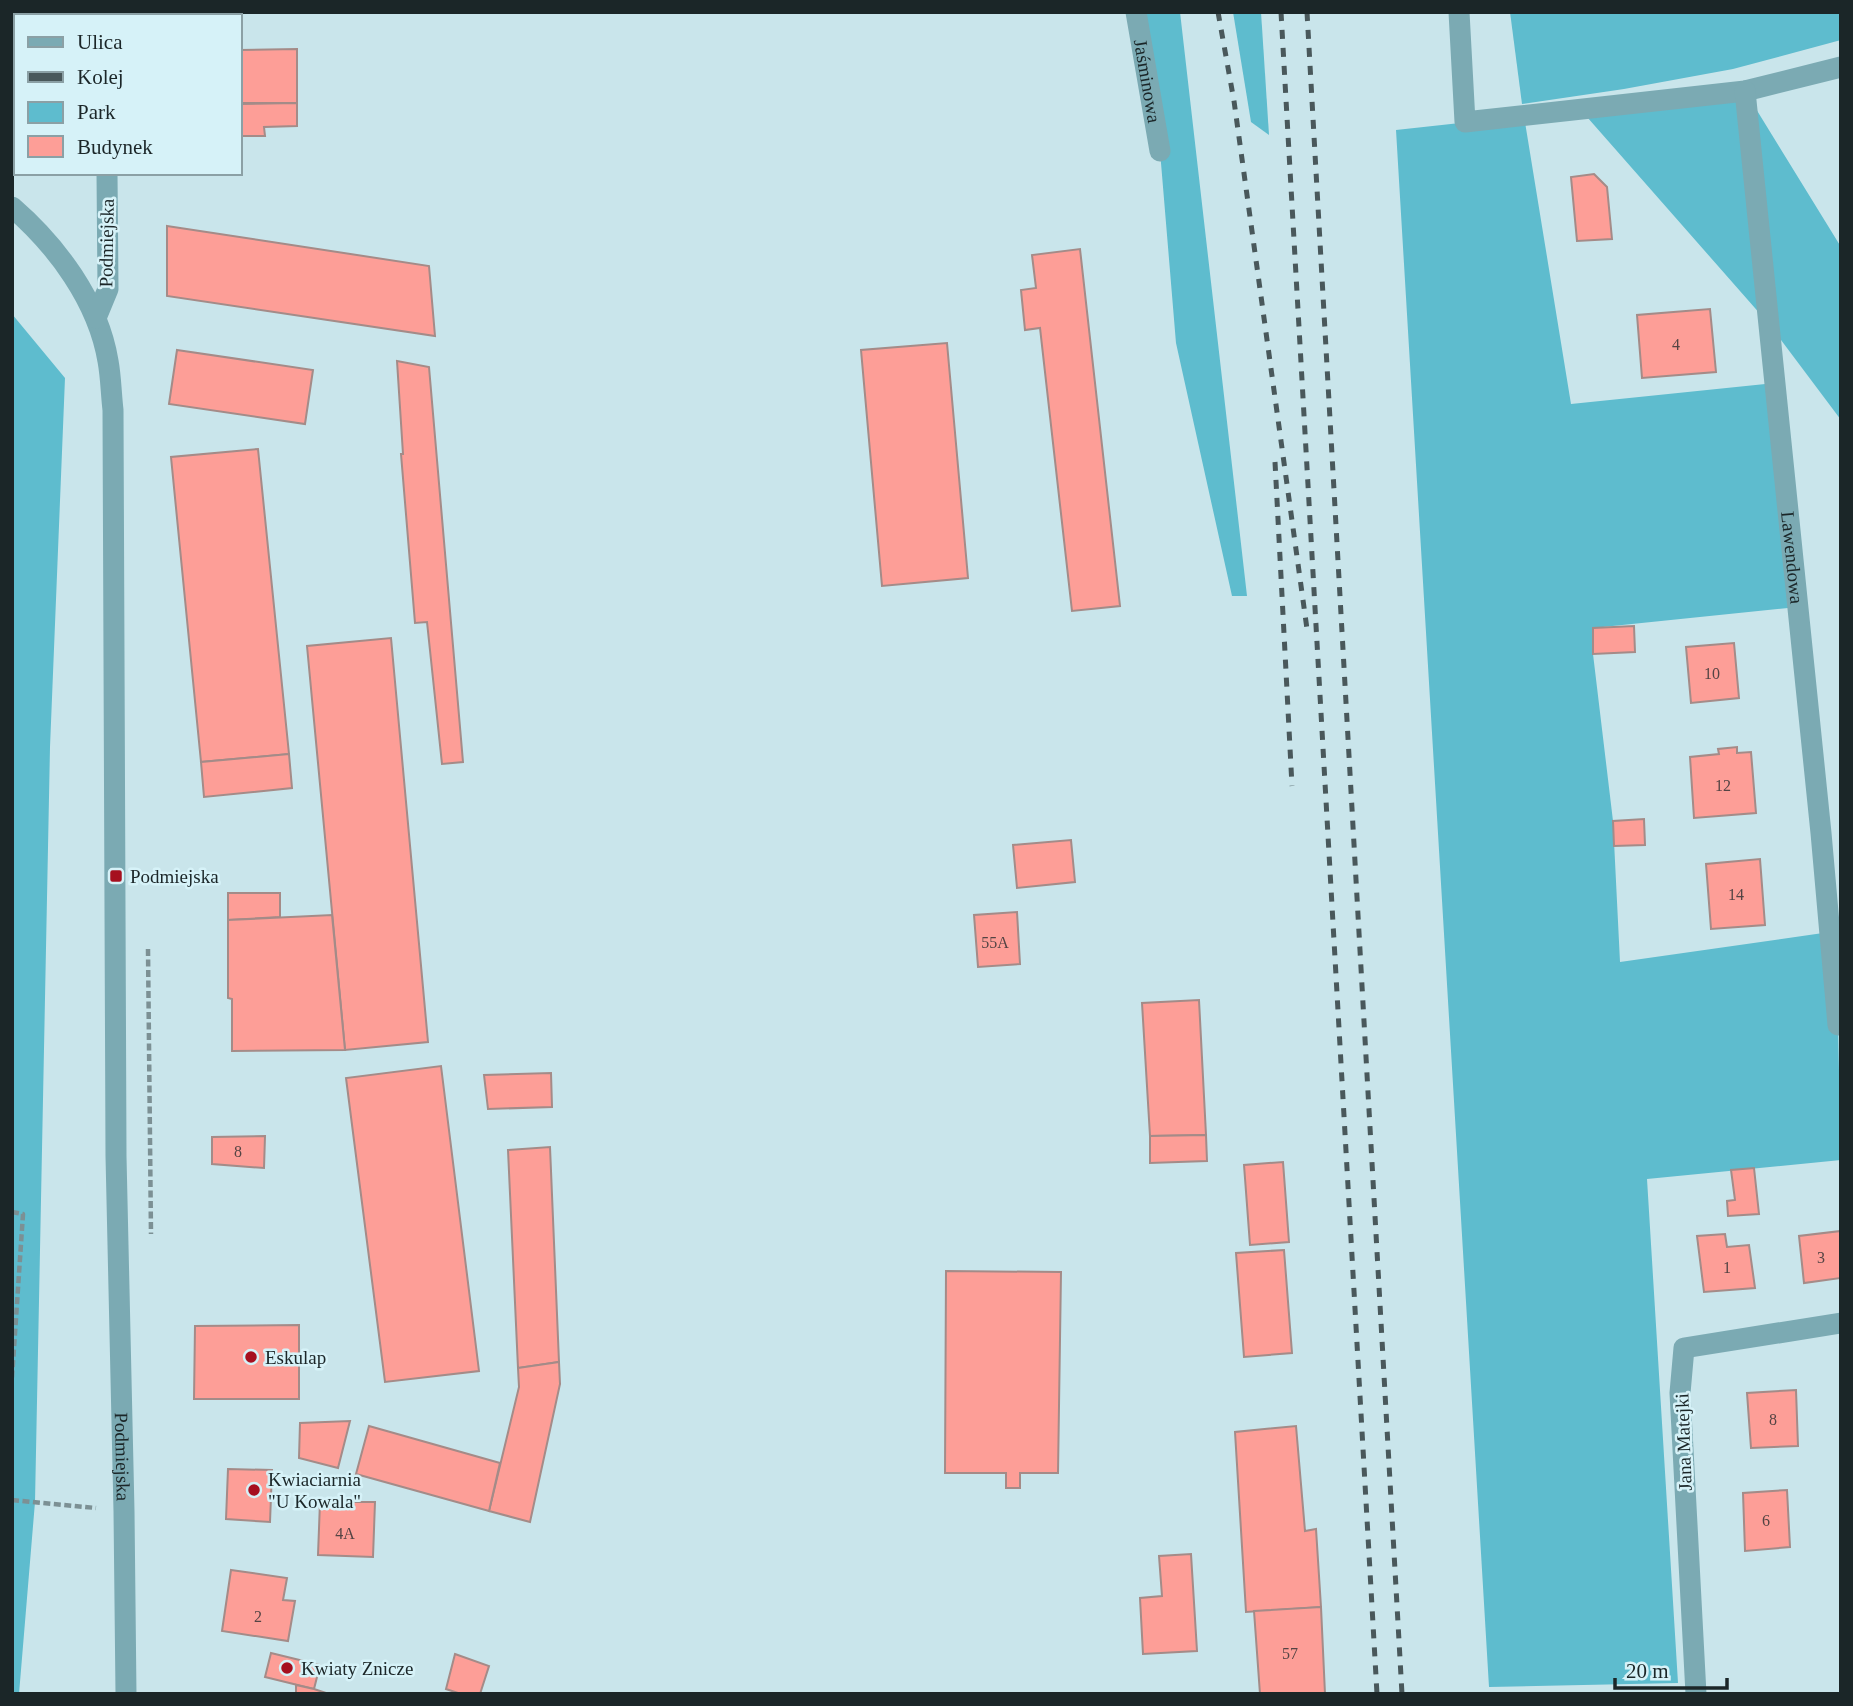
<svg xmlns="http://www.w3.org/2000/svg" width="1853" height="1706" viewBox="0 0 1853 1706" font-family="Georgia,serif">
<rect width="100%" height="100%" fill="#c9e5eb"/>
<g fill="#5ebcce">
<polygon points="12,12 73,12 73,16 16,16 16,125 12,126"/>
<polygon points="1136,12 1180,12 1247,596 1232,596 1176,343 1160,151"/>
<polygon points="1233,12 1261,12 1269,135 1251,122"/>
<polygon points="1510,12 1841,12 1841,40 1733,69 1624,89 1522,104"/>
<polygon points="1745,91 1841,247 1841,420 1769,324 1580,109"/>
<polygon points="1524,116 1571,404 1775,383 1798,607 1593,628 1593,654 1613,821 1620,962 1830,932 1838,1025 1841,1160 1647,1179 1678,1683 1489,1687 1396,130"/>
<polygon points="12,314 65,378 50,747 35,1502 19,1694 12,1694"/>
</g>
<g fill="#fd9e97" stroke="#a48b88" stroke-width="2">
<polygon points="297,49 297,103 240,103 240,50"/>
<polygon points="297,103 297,126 264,127 265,136 240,136 240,104"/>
<polygon points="1594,174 1607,187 1612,239 1577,241 1571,177"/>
<polygon points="167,226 429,266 435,336 167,296"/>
<polygon points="1080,249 1120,606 1072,611 1040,328 1025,330 1021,290 1036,288 1032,255"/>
<polygon points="1710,309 1716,372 1642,378 1637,315"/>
<polygon points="947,343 968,578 882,586 861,350"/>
<polygon points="177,350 313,370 305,424 169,404"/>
<polygon points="397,361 429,367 463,762 442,764 427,622 415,623 401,454 403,454"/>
<polygon points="258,449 289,754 201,762 171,457"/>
<polygon points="1634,626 1635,652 1593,654 1593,628"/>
<polygon points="391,638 428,1042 345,1050 307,646"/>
<polygon points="1734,643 1739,698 1691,703 1686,647"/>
<polygon points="1737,747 1737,753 1751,752 1756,813 1694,818 1690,757 1719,754 1718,749"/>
<polygon points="289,754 292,788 204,797 201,762"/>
<polygon points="1644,819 1645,845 1614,846 1613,821"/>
<polygon points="1071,840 1075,882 1017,888 1013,845"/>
<polygon points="1760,859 1765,925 1711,929 1706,864"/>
<polygon points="228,893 280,893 280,917 228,920"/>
<polygon points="1017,912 1020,964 978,967 974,915"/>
<polygon points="332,915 345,1050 232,1051 232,999 228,998 228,920"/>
<polygon points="1199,1000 1206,1135 1150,1136 1142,1003"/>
<polygon points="441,1066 479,1371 385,1382 346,1078"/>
<polygon points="551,1073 552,1107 488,1109 484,1075"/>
<polygon points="1206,1135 1207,1161 1150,1163 1150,1136"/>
<polygon points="265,1136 264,1168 212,1164 212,1137"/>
<polygon points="550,1147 559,1362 518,1368 508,1150"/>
<polygon points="1283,1162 1289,1242 1250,1245 1244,1165"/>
<polygon points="1754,1168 1759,1214 1728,1216 1727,1201 1735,1200 1731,1170"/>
<polygon points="1841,1231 1841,1278 1804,1283 1799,1236"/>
<polygon points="1725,1234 1727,1247 1749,1245 1755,1288 1704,1292 1697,1236"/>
<polygon points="1284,1250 1292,1353 1244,1357 1236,1253"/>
<polygon points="946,1271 1061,1272 1058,1473 1020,1473 1020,1488 1006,1488 1006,1473 945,1473"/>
<polygon points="299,1325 299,1399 194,1399 195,1326"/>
<polygon points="559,1362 560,1384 530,1522 489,1511 519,1387 518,1368"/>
<polygon points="1796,1390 1798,1446 1751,1448 1747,1393"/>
<polygon points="350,1421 338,1468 299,1458 300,1423"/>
<polygon points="369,1426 500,1463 489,1511 356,1474"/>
<polygon points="1296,1426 1305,1531 1316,1529 1321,1607 1246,1612 1235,1432"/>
<polygon points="228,1469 272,1470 270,1522 226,1519"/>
<polygon points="1787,1490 1790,1547 1745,1551 1743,1493"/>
<polygon points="320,1502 375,1502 373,1557 318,1555"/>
<polygon points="1191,1554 1197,1651 1143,1654 1140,1598 1162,1596 1159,1556"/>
<polygon points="231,1570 287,1578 283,1600 295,1601 288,1641 222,1631"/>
<polygon points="1321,1607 1325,1694 1260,1694 1254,1611"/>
<polygon points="271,1653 320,1665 314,1689 265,1677"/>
<polygon points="455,1654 489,1666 480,1694 461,1694 446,1689"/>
<polygon points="296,1685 314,1689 329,1694 296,1694"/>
</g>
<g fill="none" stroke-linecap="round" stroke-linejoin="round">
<g stroke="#7c9094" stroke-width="4.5" stroke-dasharray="7 3.5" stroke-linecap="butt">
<polyline points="148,949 151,1234"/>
<polyline points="12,1212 23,1214 12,1378"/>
<polyline points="12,1500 96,1508"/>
</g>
<g stroke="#7baab3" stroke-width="21">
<polyline points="106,12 106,16"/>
<path id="s1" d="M1136 12 1160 151"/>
<polyline points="1459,12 1465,122 1745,91 1841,67"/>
<path id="s2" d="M1745 91 1821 833 1838 1025"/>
<polyline points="12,143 16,142"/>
<path id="s3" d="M12 207C57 246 98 301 108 361 111 377 111 393 113 410L116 1156 124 1511 126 1694"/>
<polyline points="96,318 108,289 107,173"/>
<polyline points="1696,1694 1680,1393 1684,1348 1841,1323"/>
</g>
<g stroke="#49585b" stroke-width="5" stroke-dasharray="9 9" stroke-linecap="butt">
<polyline points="1218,12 1234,101 1307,629"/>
<polyline points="1281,12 1377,1694"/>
<polyline points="1307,12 1402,1694"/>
<polyline points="1275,462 1292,786"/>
</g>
</g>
<g fill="#a60f1f" stroke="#d6f2f8" stroke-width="2.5">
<rect x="109" y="869" width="14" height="14" rx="3.5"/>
<circle cx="251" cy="1357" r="7"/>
<circle cx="254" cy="1490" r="7"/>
<circle cx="287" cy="1668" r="7"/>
</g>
<g text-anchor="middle" stroke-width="5" stroke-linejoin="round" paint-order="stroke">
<g font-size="16" fill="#544444">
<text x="1676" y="350">4</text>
<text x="1712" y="679">10</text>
<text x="1723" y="791">12</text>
<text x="1736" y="900">14</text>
<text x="995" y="948">55A</text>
<text x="238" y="1157">8</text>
<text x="1821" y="1263">3</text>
<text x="1727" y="1273">1</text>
<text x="1773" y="1425">8</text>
<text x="1766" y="1526">6</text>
<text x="345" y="1539">4A</text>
<text x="258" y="1622">2</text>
<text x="1290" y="1659">57</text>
</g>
<g font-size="19" fill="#1b2628" stroke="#d6f2f8">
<text dy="7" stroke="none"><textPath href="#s1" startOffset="70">Jaśminowa</textPath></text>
<text transform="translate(106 243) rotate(-89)" y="7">Podmiejska</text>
<text dy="7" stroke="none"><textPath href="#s2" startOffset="469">Lawendowa</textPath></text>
<text transform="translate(1683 1442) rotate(-92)" y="7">Jana Matejki</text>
<text dy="7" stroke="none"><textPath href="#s3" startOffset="1281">Podmiejska</textPath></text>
</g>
<g font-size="19" fill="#1b2628" stroke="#d6f2f8" text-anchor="start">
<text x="130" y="883">Podmiejska</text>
<text x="265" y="1364">Eskulap</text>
<text x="268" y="1486">Kwiaciarnia<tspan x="268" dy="22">"U Kowala"</tspan></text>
<text x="301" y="1675">Kwiaty Znicze</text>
</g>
</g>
<rect width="1853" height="1706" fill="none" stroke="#1b2628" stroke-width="28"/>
<rect x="14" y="14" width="228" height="161" fill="#d6f2f8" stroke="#8ba0a5" stroke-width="2"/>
<rect x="28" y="37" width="35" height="10" fill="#7baab3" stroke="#8ba0a5" stroke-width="2"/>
<text x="77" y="49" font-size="21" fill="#1b2628">Ulica</text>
<rect x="28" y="72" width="35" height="10" fill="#49585b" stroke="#8ba0a5" stroke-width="2"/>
<text x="77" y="84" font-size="21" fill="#1b2628">Kolej</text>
<rect x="28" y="102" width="35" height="21" fill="#5ebcce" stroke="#8ba0a5" stroke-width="2"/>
<text x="77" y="119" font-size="21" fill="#1b2628">Park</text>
<rect x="28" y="136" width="35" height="21" fill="#fd9e97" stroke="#8ba0a5" stroke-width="2"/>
<text x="77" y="154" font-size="21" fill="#1b2628">Budynek</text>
<path d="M1615 1678v10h112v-10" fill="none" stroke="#1b2628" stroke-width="3.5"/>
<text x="1626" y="1678" font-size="21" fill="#1b2628" stroke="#d6f2f8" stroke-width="5" paint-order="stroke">20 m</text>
</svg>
